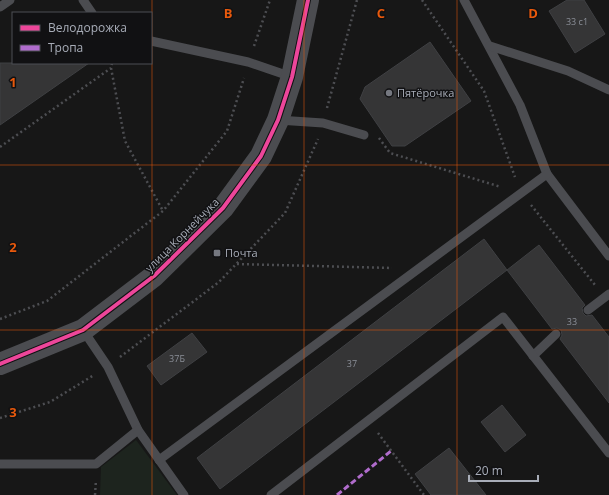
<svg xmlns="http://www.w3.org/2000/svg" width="609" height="495" viewBox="0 0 609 495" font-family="'Open Sans',sans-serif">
<rect width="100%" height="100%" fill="#171717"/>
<polygon fill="#1d241e" points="136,440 177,495 100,495 101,467"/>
<g fill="#353536" stroke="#3f4043">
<polygon points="567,0 584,0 605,34 575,53 549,11"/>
<polygon points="430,42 471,101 405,146 392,146 360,99 365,87"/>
<polygon points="0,63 89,63 0,125"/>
<polygon points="484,239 507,270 220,489 197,458"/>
<polygon points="539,245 585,305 582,308 583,313 586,316 592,315 609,337 609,403 560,339 562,335 561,330 557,328 552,329 507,270"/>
<polygon points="192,333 207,352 161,385 147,366"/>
<polygon points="502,405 526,435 505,452 481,422"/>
<polygon points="449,448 486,495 431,495 415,474"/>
</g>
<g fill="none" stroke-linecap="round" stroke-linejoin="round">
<g stroke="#4d4e52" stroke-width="2.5" stroke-dasharray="2 3" stroke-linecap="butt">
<polyline points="422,0 484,91 515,177"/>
<polyline points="254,46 270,0"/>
<polyline points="112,63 111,68 125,141 163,211"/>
<polyline points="327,108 357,0"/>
<polyline points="379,138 390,153 501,187"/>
<polyline points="0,147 111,68"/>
<polyline points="531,205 595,285"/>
<polyline points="237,264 392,268"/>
<polyline points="0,319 47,301 163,211 227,131 244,78"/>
<polyline points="120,357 219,282 285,213 318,139"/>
<polyline points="0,418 50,402 94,375"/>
<polyline points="378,433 424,495"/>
<polyline points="95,495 96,480"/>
</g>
<g stroke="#4b4c50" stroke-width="9">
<polyline points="83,0 92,13"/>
<polyline points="464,0 520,105 547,174 609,256"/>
<polyline points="0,7 10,0"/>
<polyline points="151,41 248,62 292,77"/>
<polyline points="490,46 568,71 609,90"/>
<polyline points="278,120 323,123 364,135"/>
<polyline points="588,310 609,294"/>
<polyline points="83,330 108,367 138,430 184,495"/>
<polyline points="533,356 556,334"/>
<polyline points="159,460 547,174"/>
<polyline points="0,464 96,464 138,430"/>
<polyline points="271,495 503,317 609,453"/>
</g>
<polyline stroke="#4b4c50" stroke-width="22" points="0,364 83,330 154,276 223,208 261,156 278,120 292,77 308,0"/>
<polyline stroke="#b06ccc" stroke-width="3" stroke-dasharray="6 3" stroke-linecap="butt" points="337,495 391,451"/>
<defs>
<polyline id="cycleway" points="0,364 83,330 154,276 223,208 261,156 278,120 292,77 308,0"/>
</defs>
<use href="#cycleway" stroke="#111113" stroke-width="6"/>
<use href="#cycleway" stroke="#ed469a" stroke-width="4"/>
</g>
<path fill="none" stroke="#e8590c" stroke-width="1" stroke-opacity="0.55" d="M152 0V495M304 0V495M457 0V495M0 165H609M0 330H609"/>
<g fill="#757880" stroke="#111113" stroke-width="1.5">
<circle cx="389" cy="93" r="4"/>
<rect x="213" y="249" width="8" height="8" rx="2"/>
</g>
<g text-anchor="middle" stroke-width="3" stroke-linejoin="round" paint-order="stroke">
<g font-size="9" fill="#8b8f98">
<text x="577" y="25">33 с1</text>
<text x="572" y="325">33</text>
<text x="177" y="362">37Б</text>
<text x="352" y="367">37</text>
</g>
<g font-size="11" fill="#a8adb8" stroke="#111113" text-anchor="start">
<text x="397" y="97">Пятёрочка</text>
<text x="225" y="257">Почта</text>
</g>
<g font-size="11" fill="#a8adb8" stroke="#111113">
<text transform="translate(182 235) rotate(-45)" y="4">улица Корнейчука</text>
</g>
</g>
<g font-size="13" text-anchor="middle" font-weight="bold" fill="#e8590c" stroke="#111113" stroke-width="3" stroke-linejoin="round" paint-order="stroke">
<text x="228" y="18">B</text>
<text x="381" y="18">C</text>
<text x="533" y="18">D</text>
<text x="13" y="87">1</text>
<text x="13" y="252">2</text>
<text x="13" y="417">3</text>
</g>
<rect x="12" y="12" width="140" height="52" fill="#111113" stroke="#4d4f55"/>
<rect x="20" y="25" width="20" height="6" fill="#ed469a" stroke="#4d4f55"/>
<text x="48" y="32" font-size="12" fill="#a8adb8">Велодорожка</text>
<rect x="20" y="45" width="20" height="6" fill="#b06ccc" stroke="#4d4f55"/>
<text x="48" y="52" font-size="12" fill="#a8adb8">Тропа</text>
<path d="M469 475v6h69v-6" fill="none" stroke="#a8adb8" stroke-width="2"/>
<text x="475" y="475" font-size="12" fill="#a8adb8" stroke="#111113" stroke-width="3" paint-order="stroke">20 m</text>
</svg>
